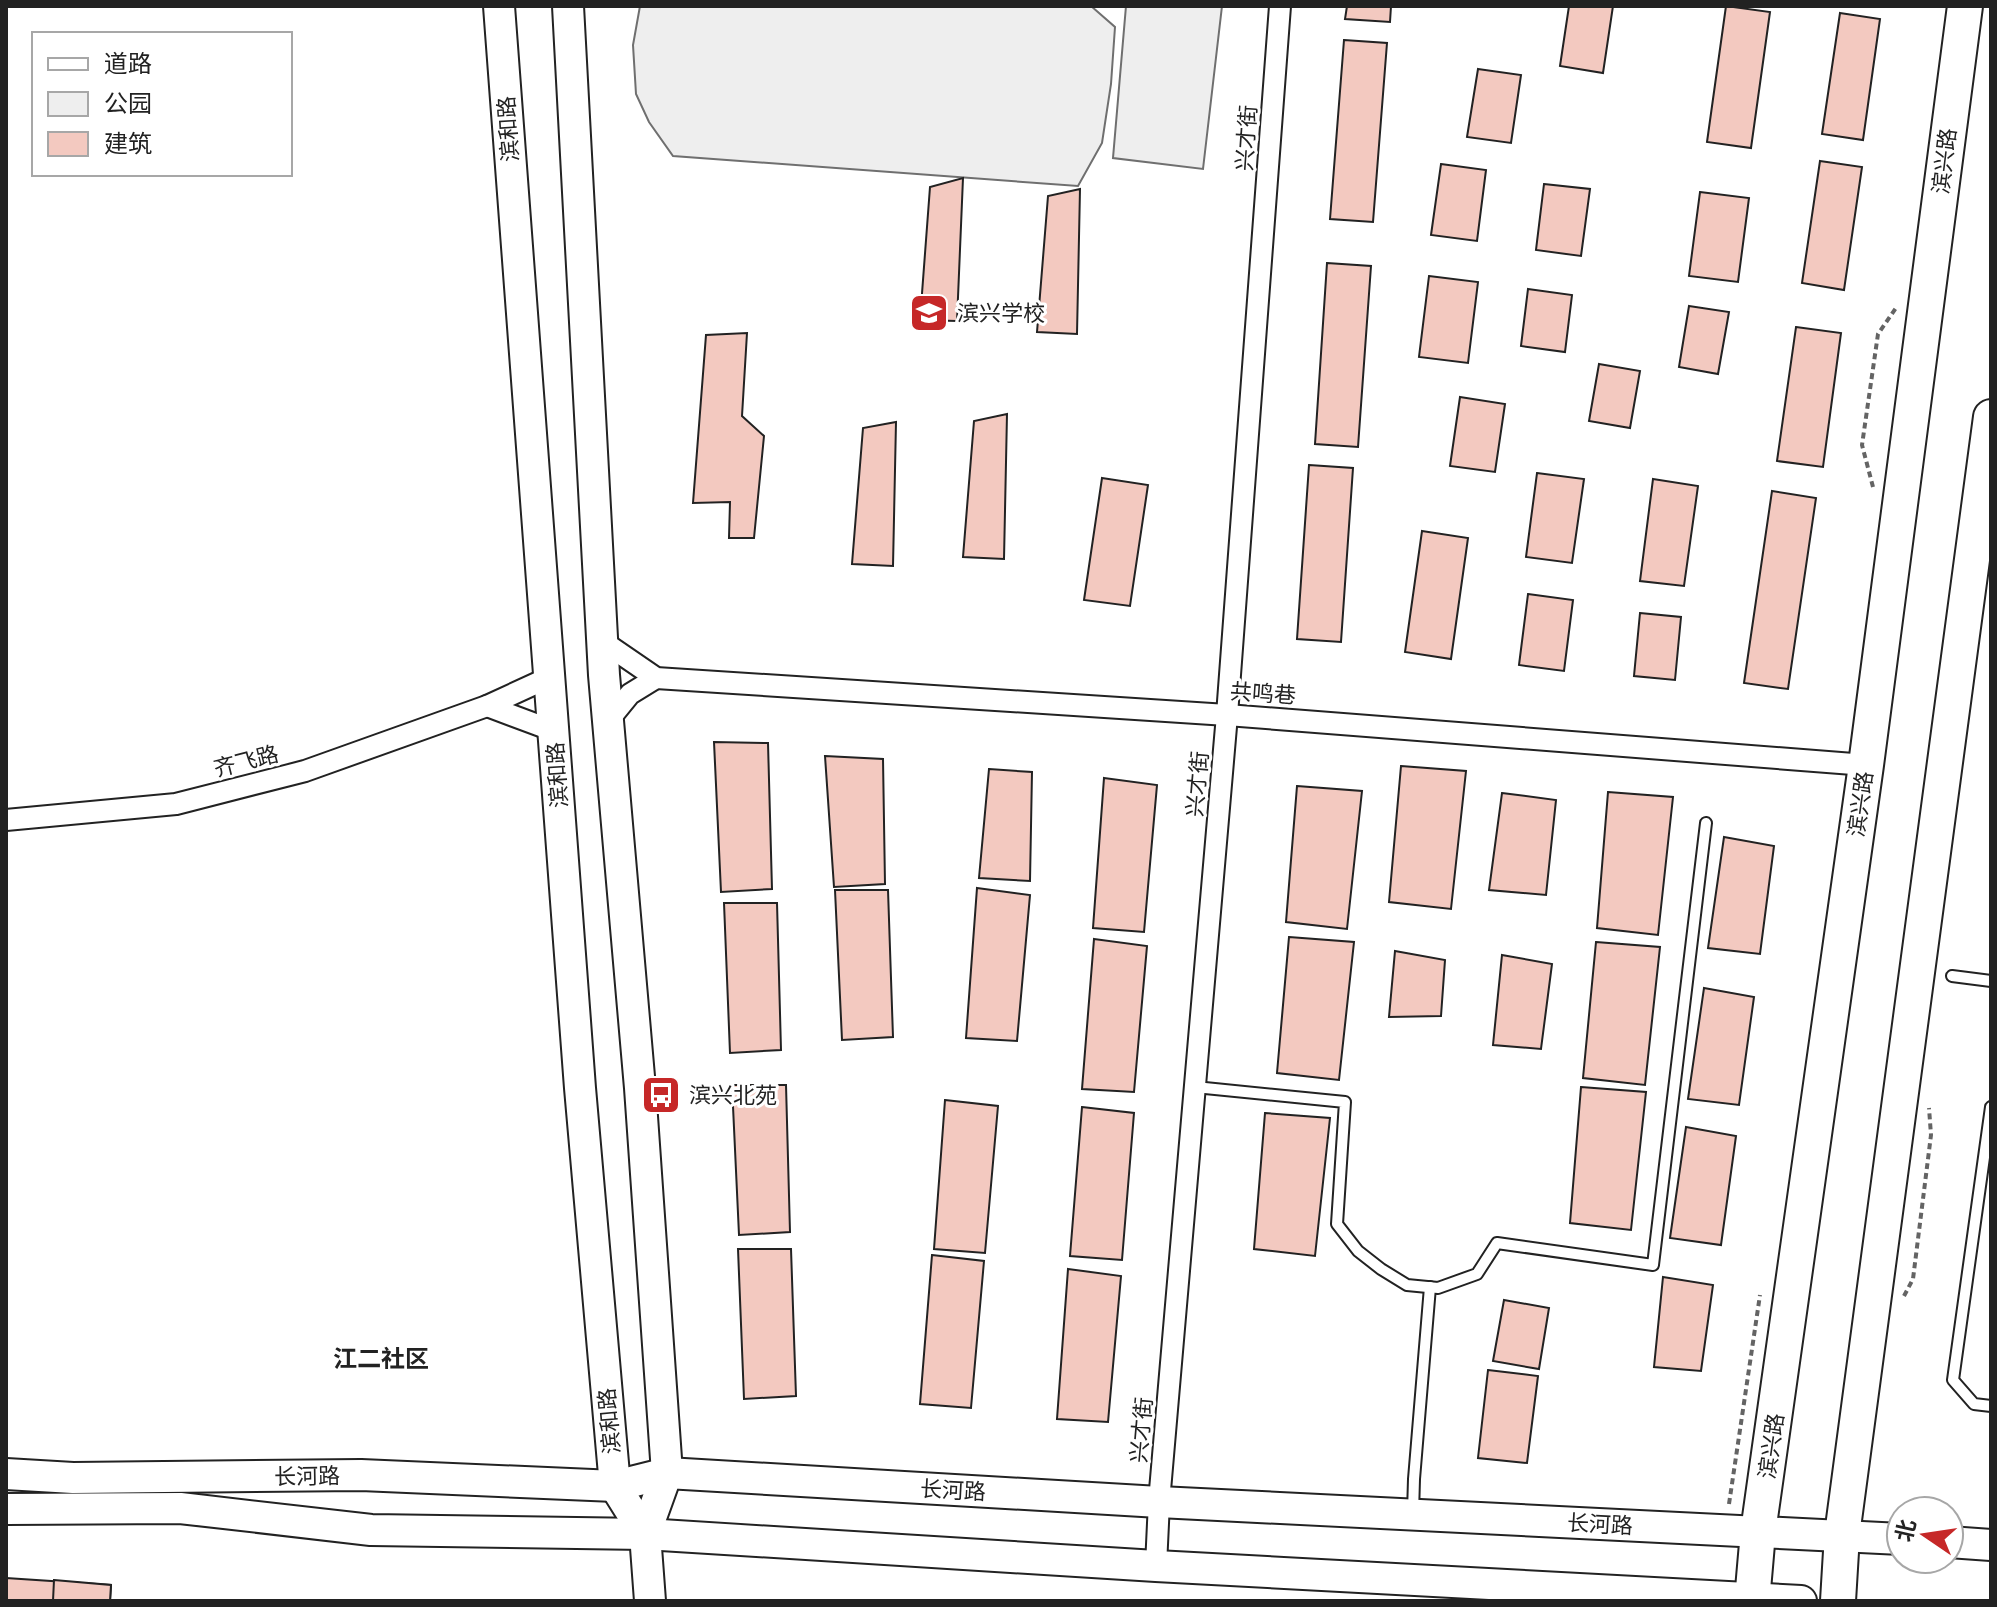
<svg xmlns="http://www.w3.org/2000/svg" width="1997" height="1607" viewBox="0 0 1997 1607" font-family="Ubuntu,'Noto Sans SC',sans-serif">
<rect width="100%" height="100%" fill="#fff"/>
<g fill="#eee" stroke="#6f6f6f" stroke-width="2">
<polygon points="640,6 1091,6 1115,27 1111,84 1102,143 1078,186 673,156 649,122 636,94 633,45"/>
<polygon points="1126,6 1222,6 1203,169 1113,158"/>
</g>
<g fill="#f3c9c0" stroke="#222" stroke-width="2">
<polygon points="1347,6 1391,6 1390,22 1345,19"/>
<polygon points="1569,6 1613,6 1603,73 1560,66"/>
<polygon points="1726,6 1770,12 1751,148 1707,142"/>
<polygon points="1840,13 1880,19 1863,140 1822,134"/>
<polygon points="1344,40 1387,43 1373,222 1330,219"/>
<polygon points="1478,69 1521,75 1511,143 1467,137"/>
<polygon points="1820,161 1862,167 1844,290 1802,283"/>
<polygon points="1441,164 1486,170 1477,241 1431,235"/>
<polygon points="963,178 957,321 920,320 930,187"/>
<polygon points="1544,184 1590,189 1581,256 1536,250"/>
<polygon points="1080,189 1077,334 1037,332 1048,196"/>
<polygon points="1700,192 1749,198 1738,282 1689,276"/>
<polygon points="1327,263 1371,266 1358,447 1315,444"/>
<polygon points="1429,276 1478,282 1468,363 1419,357"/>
<polygon points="1528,289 1572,295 1565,352 1521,346"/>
<polygon points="1689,306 1729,312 1718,374 1679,367"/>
<polygon points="1796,327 1841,333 1823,467 1777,461"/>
<polygon points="747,333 742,416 764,436 754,538 729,538 730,502 693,503 706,335"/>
<polygon points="1599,364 1640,371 1630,428 1589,421"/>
<polygon points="1460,397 1505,404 1495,472 1450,466"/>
<polygon points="1007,414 1004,559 963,557 974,421"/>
<polygon points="896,422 893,566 852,564 863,428"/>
<polygon points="1309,465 1353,468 1341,642 1297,639"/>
<polygon points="1537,473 1584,479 1572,563 1526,557"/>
<polygon points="1102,478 1148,485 1130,606 1084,600"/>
<polygon points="1653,479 1698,486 1684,586 1640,581"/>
<polygon points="1772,491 1816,498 1788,689 1744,683"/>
<polygon points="1422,531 1468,538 1451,659 1405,652"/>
<polygon points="1528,594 1573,600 1564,671 1519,665"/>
<polygon points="1640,613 1681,617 1675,680 1634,676"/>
<polygon points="714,742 768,743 772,889 721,892"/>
<polygon points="825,756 883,759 885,884 834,887"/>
<polygon points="1401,766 1466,771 1451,909 1389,902"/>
<polygon points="989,769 1032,772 1030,881 979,878"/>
<polygon points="1104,778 1157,785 1144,932 1093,928"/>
<polygon points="1297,786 1362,791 1347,929 1286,922"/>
<polygon points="1608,792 1673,797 1658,935 1597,928"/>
<polygon points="1502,793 1556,800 1546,895 1489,890"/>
<polygon points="1724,837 1774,846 1760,954 1708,948"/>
<polygon points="977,888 1030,895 1017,1041 966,1038"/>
<polygon points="835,890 888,890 893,1037 842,1040"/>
<polygon points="724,903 777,903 781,1050 730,1053"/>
<polygon points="1289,937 1354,942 1339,1080 1277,1073"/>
<polygon points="1094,939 1147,946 1134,1092 1082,1089"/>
<polygon points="1596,942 1660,947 1645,1085 1583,1078"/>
<polygon points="1395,951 1445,960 1441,1016 1389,1017"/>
<polygon points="1502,955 1552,964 1541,1049 1493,1045"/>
<polygon points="1704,988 1754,997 1739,1105 1688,1099"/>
<polygon points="732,1085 786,1085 790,1232 739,1235"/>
<polygon points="1581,1087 1646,1092 1631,1230 1570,1223"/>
<polygon points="945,1100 998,1106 985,1253 934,1249"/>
<polygon points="1082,1107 1134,1113 1122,1260 1070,1256"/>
<polygon points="1265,1113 1330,1118 1315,1256 1254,1249"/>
<polygon points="1686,1127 1736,1136 1721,1245 1670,1238"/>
<polygon points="738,1249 791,1249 796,1396 744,1399"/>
<polygon points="932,1255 984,1261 971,1408 920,1404"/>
<polygon points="1068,1269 1121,1276 1108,1422 1057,1419"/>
<polygon points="1663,1277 1713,1285 1701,1371 1654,1367"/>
<polygon points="1504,1300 1549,1308 1539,1369 1493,1361"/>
<polygon points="1488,1370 1538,1376 1527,1463 1478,1458"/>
<polygon points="6,1578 111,1585 110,1601 6,1601"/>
<polygon points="54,1580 111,1585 110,1601 53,1601"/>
</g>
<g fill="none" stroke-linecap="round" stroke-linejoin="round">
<defs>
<g id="service">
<polyline points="1952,976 1991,981"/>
<polyline points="1195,1087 1345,1102 1337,1224 1358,1251 1381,1269 1407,1285 1438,1288 1477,1274 1497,1243 1653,1265 1706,823"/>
<polyline points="1991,1107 1953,1380 1974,1404 1991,1406"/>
<polyline points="1413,1513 1414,1479 1430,1287"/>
</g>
<g id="minor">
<polyline points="602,641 656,678 1227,715 1866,765"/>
<polyline points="487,706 554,731"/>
<polyline points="608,721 630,694 656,678"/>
<polyline points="6,820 176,804 305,771 487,706 550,677"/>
<polyline points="1156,1566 1159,1502 1227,715 1280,6"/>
</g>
<g id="secondary">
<polyline points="499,6 580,1088 615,1486 645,1534"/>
<polyline points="568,6 604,675 640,1088 667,1473 645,1534 650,1601"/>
<polyline points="6,1474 73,1478 361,1475 615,1486 667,1473 1159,1502 1901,1539"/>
<polyline points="6,1509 180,1508 371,1530 645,1534 1156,1566 1801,1601"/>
<polyline points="1949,1542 1991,1545"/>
</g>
<g id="primary">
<polyline points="1752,1601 1758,1532 1866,765 1965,6"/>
<polyline points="1838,1601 1842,1535 1991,417"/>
</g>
</defs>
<use href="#service" stroke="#222" stroke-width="14"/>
<use href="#minor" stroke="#222" stroke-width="24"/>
<use href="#secondary" stroke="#222" stroke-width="34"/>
<use href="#primary" stroke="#222" stroke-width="38"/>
<g stroke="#646464" stroke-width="4" stroke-dasharray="6 4" stroke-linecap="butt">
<polyline points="1873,487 1862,445 1878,334 1896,308"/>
<polyline points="1904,1296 1913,1279 1931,1135 1929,1108"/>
<polyline points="1729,1504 1760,1295"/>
</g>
<use href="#service" stroke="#fff" stroke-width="10"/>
<use href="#minor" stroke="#fff" stroke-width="20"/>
<use href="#secondary" stroke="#fff" stroke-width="30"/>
<use href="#primary" stroke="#fff" stroke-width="34"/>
</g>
<defs>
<symbol id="school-square" viewBox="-11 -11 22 22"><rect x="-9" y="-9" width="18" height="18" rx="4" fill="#c62828" stroke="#fff"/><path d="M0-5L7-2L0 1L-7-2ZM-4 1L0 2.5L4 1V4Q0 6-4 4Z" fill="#fff"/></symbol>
<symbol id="bus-square" viewBox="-11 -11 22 22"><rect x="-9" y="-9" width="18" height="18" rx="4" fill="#c62828" stroke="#fff"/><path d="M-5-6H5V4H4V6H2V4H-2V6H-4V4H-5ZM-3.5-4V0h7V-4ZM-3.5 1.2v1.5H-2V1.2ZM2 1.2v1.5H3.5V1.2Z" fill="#fff"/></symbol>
</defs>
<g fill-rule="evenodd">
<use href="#school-square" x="907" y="291" width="44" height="44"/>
<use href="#bus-square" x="639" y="1073" width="44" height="44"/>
</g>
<g text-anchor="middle" stroke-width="6" stroke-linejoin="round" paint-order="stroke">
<g font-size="22" fill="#222" stroke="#fff">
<text transform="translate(508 129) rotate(-94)" y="8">滨和路</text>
<text transform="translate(1246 138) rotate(-86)" y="8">兴才街</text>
<text transform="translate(1944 161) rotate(-83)" y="8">滨兴路</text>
<text transform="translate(1263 693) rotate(4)" y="8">共鸣巷</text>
<text transform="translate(246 761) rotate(-14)" y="8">齐飞路</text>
<text transform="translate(557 775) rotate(-94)" y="8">滨和路</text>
<text transform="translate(1197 784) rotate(-85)" y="8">兴才街</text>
<text transform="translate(1860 804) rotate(-82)" y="8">滨兴路</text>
<text transform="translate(609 1421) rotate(-95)" y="8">滨和路</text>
<text transform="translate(1141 1430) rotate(-85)" y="8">兴才街</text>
<text transform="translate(1771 1446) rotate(-82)" y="8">滨兴路</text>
<text transform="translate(307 1476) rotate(-1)" y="8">长河路</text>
<text transform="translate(953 1490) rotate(3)" y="8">长河路</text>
<text transform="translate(1600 1524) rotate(3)" y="8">长河路</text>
</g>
<g font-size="22" fill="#222" stroke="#fff" text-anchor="start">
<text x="957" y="321">滨兴学校</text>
<text x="689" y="1103">滨兴北苑</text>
</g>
<g font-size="24" font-weight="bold" fill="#222" stroke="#fff">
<text x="381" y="1367">江二社区</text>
</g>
</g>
<rect width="1997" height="1607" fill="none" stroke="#222222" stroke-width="16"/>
<rect x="32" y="32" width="260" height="144" fill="#ffffff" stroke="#a7a7a7" stroke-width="2"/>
<rect x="48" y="58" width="40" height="12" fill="#ffffff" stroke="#a7a7a7" stroke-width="2"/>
<text x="104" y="72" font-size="24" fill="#222222">道路</text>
<rect x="48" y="92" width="40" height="24" fill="#eeeeee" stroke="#a7a7a7" stroke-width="2"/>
<text x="104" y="112" font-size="24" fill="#222222">公园</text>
<rect x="48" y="132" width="40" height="24" fill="#f3c9c0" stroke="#a7a7a7" stroke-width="2"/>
<text x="104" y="152" font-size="24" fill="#222222">建筑</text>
<g transform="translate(1925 1535) rotate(283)"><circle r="38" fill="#ffffff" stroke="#a7a7a7" stroke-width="2"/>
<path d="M0-6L14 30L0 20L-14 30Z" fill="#c62828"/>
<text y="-12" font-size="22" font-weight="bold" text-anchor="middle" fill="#222222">北</text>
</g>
</svg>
